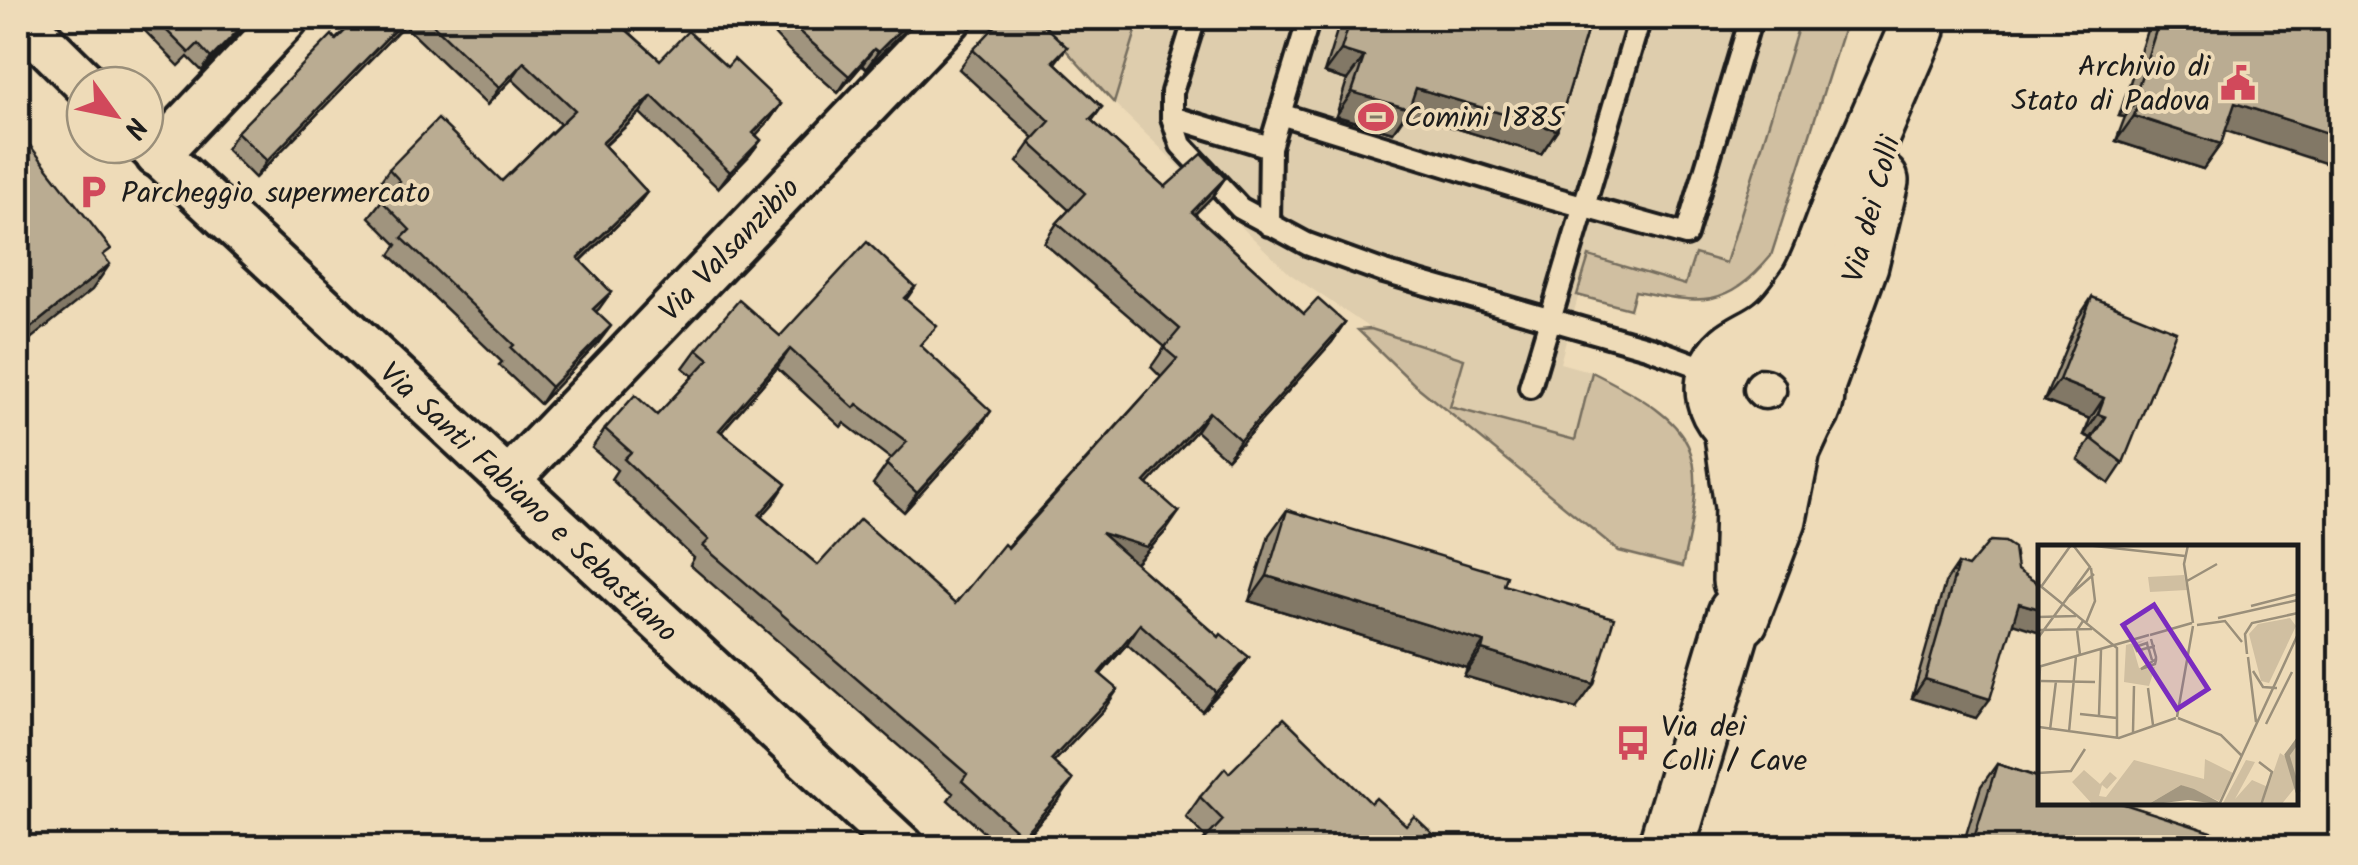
<svg xmlns="http://www.w3.org/2000/svg" width="2358" height="865" viewBox="0 0 2358 865" font-family="Kalam,sans-serif">
<rect width="100%" height="100%" fill="#eedbb8"/>
<filter id="ink" filterUnits="userSpaceOnUse"><feTurbulence type="fractalNoise" baseFrequency=".01" numOctaves="2"/><feDisplacementMap in="SourceGraphic" scale="20" xChannelSelector="R" yChannelSelector="G"/><feConvolveMatrix kernelMatrix="1 2 1 2 8 2 1 2 1" color-interpolation-filters="sRGB"/></filter>
<g filter="url(#ink)">
<polygon fill="#decdad" points="1140,18 1802,18 1726,264 1685,286 1589,257 1560,363 1592,372 1575,441 1450,407 1464,359 1371,329 1290,274 1114,103"/>
<g fill="#d0bfa1" stroke="#766e5e" stroke-width="2.5">
<polygon points="1037,18 1140,18 1114,103"/>
<path d="M1801 18H1847L1771 256C1726 310 1699 303 1635 291L1630 309 1577 295 1589 256 1685 285 1695 254 1726 263Z"/>
<path d="M1371 329 1464 359 1450 407 1575 440 1592 372C1700 426 1710 449 1682 567L1619 551 1414 384 1358 330Z"/>
</g>
<g fill="none" stroke-linecap="round" stroke-linejoin="round">
<defs>
<g id="service">
<polyline points="1195,18 1172,92 1172,117 1181,145 1240,208 1307,244 1384,272 1650,348 1715,372"/>
<polyline points="1280,114 1532,192 1686,235 1751,18"/>
<polyline points="1172,117 1270,147"/>
<polyline points="1269,225 1270,147 1309,18"/>
<polyline points="1530,387 1640,18"/>
</g>
<g id="minor">
<polyline points="19,18 87,85"/>
<polyline points="145,142 903,848"/>
<polyline points="157,155 287,18"/>
<polyline points="507,481 950,18"/>
</g>
<g id="secondary">
<path d="M1754 338C1828 335 1837 426 1775 438 1737 445 1704 409 1717 372 1726 344 1754 341 1774 324 1786 315 1799 296 1808 283 1822 260 1830 230 1841 205 1866 147 1891 88 1917 29"/>
<polyline points="1816,386 1860,264 1880,181"/>
<polyline points="1732,428 1743,507 1741,581"/>
<polyline points="1666,848 1736,614 1740,619 1778,519 1792,450 1809,413"/>
</g>
</defs>
<use href="#service" stroke="#1c1c1c" stroke-width="28"/>
<use href="#minor" stroke="#1c1c1c" stroke-width="50"/>
<use href="#secondary" stroke="#1c1c1c" stroke-width="62"/>
<use href="#service" stroke="#eedbb8" stroke-width="20"/>
<use href="#minor" stroke="#eedbb8" stroke-width="42"/>
<use href="#secondary" stroke="#eedbb8" stroke-width="55"/>
</g>
<g fill="#a0947e" stroke="#1c1c1c" stroke-width="2.5">
<polygon points="153,18 252,18 202,71 188,57 179,66 144,30"/>
<polygon points="358,18 620,18 617,21 660,60 727,67 781,104 769,121 756,135 761,140 749,156 718,188 640,113 605,146 647,192 635,208 581,261 611,292 596,311 599,342 540,404 499,365 502,362 390,255 397,245 369,217 386,195 377,186 389,169 502,181 560,124 512,79 487,105 404,25 255,178 226,149 237,132"/>
<polygon points="771,18 846,18 855,27 917,18 866,69 862,65 838,93 790,51 772,32 777,25"/>
<polygon points="1341,18 1591,18 1557,130 1541,154 1406,113 1393,132 1336,116 1347,80 1324,73"/>
<polygon points="2151,18 2340,18 2225,131 2221,144 2203,169 2116,141 2125,117 2119,116"/>
<polygon points="1067,47 1055,63 1102,107 1092,121 1165,187 1225,178 1211,198 1195,214 1304,314 1345,323 1332,342 1227,459 1196,431 1148,484 1166,531 1136,564 1219,637 1249,657 1235,676 1202,711 1127,644 1101,674 1105,708 1054,762 1060,799 1016,848 1001,848 948,800 953,793 690,565 694,558 611,479 617,470 592,448 605,429 657,415 693,376 683,368 697,349 780,336 915,287 906,300 922,347 978,430 904,512 873,484 891,459 844,423 841,427 777,368 721,432 786,484 761,517 818,565 955,604 1161,377 1151,367 1165,347 1044,243 1057,223 1069,210 1017,162 1034,138 959,69 973,50"/>
<polygon points="2092,297 2123,463 2109,484 2078,460 2091,438 2084,435 2090,419 2044,401 2078,318"/>
<polygon points="1287,510 1504,585 1576,709 1464,676 1467,668 1249,601 1269,535"/>
<polygon points="1958,564 2013,623 1976,718 1912,698 1945,583"/>
<polygon points="1997,764 2261,848 1962,848 1981,786"/>
<polygon points="1229,773 1371,803 1406,825 1206,838 1186,817 1200,797"/>
</g>
<g fill="#827866" stroke="#1c1c1c" stroke-width="2.5">
<polygon points="250,18 252,18 247,23 202,71 211,58"/>
<polygon points="406,18 409,18 404,25 255,178 267,161"/>
<polygon points="912,18 917,18 866,69 878,52"/>
<polygon points="874,49 862,65 838,93 849,76"/>
<polygon points="1341,50 1364,57 1347,80 1324,73"/>
<polygon points="524,62 512,79 487,105 499,88"/>
<polygon points="1416,88 1557,130 1541,154 1406,113 1393,132 1336,116 1352,92"/>
<polygon points="2137,90 2142,92 2125,117 2119,116"/>
<polygon points="652,96 640,113 590,159 602,143"/>
<polygon points="2235,103 2340,137 2340,168 2217,128"/>
<polygon points="781,104 769,121 742,150 753,133"/>
<polygon points="2134,116 2221,144 2203,169 2116,141"/>
<polygon points="761,140 749,156 718,188 730,172"/>
<polygon points="1225,178 1211,198 1178,231 1192,212"/>
<polygon points="647,192 635,208 566,275 578,258"/>
<polygon points="110,264 92,290 18,349 18,338"/>
<polygon points="611,292 599,309 581,325 593,309"/>
<polygon points="1345,323 1332,342 1227,459 1240,440"/>
<polygon points="611,326 599,342 540,404 551,387"/>
<polygon points="790,349 777,368 706,450 719,430"/>
<polygon points="2059,380 2104,398 2090,419 2044,401"/>
<polygon points="991,411 978,430 904,512 917,493"/>
<polygon points="1209,412 1196,431 1132,502 1145,482"/>
<polygon points="2098,414 2106,417 2091,438 2084,435"/>
<polygon points="786,484 773,504 746,534 759,515"/>
<polygon points="1179,512 1166,531 1133,566 1101,533"/>
<polygon points="1267,576 1484,642 1467,668 1249,601"/>
<polygon points="2019,603 2040,609 2040,632 2006,621"/>
<polygon points="1140,624 1127,644 1085,692 1099,673"/>
<polygon points="1482,650 1594,684 1576,709 1464,676"/>
<polygon points="1249,657 1235,676 1202,711 1216,692"/>
<polygon points="1925,679 1990,699 1976,718 1912,698"/>
<polygon points="1118,689 1105,708 1038,779 1051,760"/>
<polygon points="1073,780 1060,799 1014,848 1022,836"/>
</g>
<g fill="#baac92" stroke="#1c1c1c" stroke-width="2.5">
<polygon points="154,18 250,18 211,58 198,44 189,53"/>
<polygon points="358,18 406,18 267,161 237,132 332,35 336,40"/>
<polygon points="426,18 615,18 614,19 660,60 688,31 727,67 734,59 781,104 753,133 761,140 730,172 652,96 602,143 647,192 578,258 611,292 593,309 611,326 551,387 511,348 514,345 402,238 410,230 381,200 400,181 389,169 438,119 502,181 575,110 524,62 499,88"/>
<polygon points="787,18 846,18 855,27 863,18 912,18 878,52 874,49 849,76 802,34"/>
<polygon points="1003,18 1036,18 1067,47 1053,61 1102,107 1090,119 1165,187 1202,154 1225,178 1192,212 1304,314 1318,299 1345,323 1240,440 1209,412 1145,482 1179,512 1147,547 1101,533 1219,637 1221,634 1249,657 1216,692 1140,624 1099,673 1118,689 1051,760 1073,780 1022,836 962,781 967,774 703,546 709,540 624,459 631,452 605,429 635,395 657,415 709,359 697,349 739,300 780,336 867,242 915,287 904,298 937,326 920,345 991,411 917,493 886,464 907,442 857,404 854,408 790,349 719,430 786,484 759,515 818,565 860,519 955,604 1004,544 1008,548 1177,359 1164,348 1180,329 1057,223 1085,193 1030,143 1050,121 973,50"/>
<polygon points="1351,18 1591,18 1557,130 1416,88 1409,109 1352,92 1364,57 1341,50"/>
<polygon points="2160,18 2340,18 2340,137 2235,103 2221,144 2134,116 2142,92 2137,90"/>
<polygon points="28,143 111,249 103,255 110,264 18,338 18,151"/>
<polygon points="2092,297 2176,331 2123,463 2092,439 2106,417 2098,414 2104,398 2059,380"/>
<polygon points="1287,510 1507,576 1504,585 1614,618 1594,684 1482,650 1484,642 1267,576"/>
<polygon points="1990,541 2005,542 2014,548 2017,570 2040,585 2040,609 2019,603 1990,699 1925,679 1958,564 1968,567"/>
<polygon points="1284,718 1371,803 1376,798 1406,825 1414,816 1448,848 1197,848 1223,820 1200,797 1225,768 1229,773"/>
<polygon points="1997,764 2040,778 2040,802 2118,802 2261,848 1971,848"/>
</g>
</g>
<defs>
<symbol id="civic-bare" viewBox="-9 -9 18 18"><path d="M-.6-6.5H3V-4.5H.6V-3L4-1V1h2V6H-6V1h2V-1L-.6-3ZM-1.2 2.5V6h2.4V2.5Z" fill="#d1495b" stroke="#eedbb8" stroke-width="2.5" paint-order="stroke"/></symbol>
<symbol id="stadium-bare" viewBox="-9 -9 18 18"><path d="M0-5a6.5 5 0 1 0 0 10a6.5 5 0 1 0 0-10ZM-3.5-1.8h7v3.6h-7Z" fill="#d1495b" stroke="#eedbb8" stroke-width="2.5" paint-order="stroke"/></symbol>
<symbol id="parking-bare" viewBox="-9 -9 18 18"><path d="M-3.5-5.5H1a3.5 3.5 0 0 1 0 7H-1V5.5H-3.5ZM-1-3.4V-.6H.8a1.4 1.4 0 0 0 0-2.8Z" fill="#d1495b" stroke="#eedbb8" stroke-width="2.5" paint-order="stroke"/></symbol>
<symbol id="bus-bare" viewBox="-9 -9 18 18"><path d="M-5-6H5V4H4V6H2V4H-2V6H-4V4H-5ZM-3.5-4V0h7V-4ZM-3.5 1.2v1.5H-2V1.2ZM2 1.2v1.5H3.5V1.2Z" fill="#d1495b" stroke="#eedbb8" stroke-width="2.5" paint-order="stroke"/></symbol>
</defs>
<g fill-rule="evenodd">
<use href="#civic-bare" x="2213" y="58" width="50" height="50"/>
<use href="#stadium-bare" x="1351" y="92" width="50" height="50"/>
<use href="#parking-bare" x="68" y="167" width="50" height="50"/>
<use href="#bus-bare" x="1608" y="718" width="50" height="50"/>
</g>
<g text-anchor="middle" stroke-width="8" stroke-linejoin="round" paint-order="stroke">
<g font-size="30" fill="#1c1c1c" stroke="#eedbb8" text-anchor="start">
<text x="2210" y="76" text-anchor="end">Archivio di<tspan x="2210" dy="34">Stato di Padova</tspan></text>
<text x="1404" y="127">Comini 1885</text>
<text x="121" y="202">Parcheggio supermercato</text>
<text x="1661" y="736">Via dei<tspan x="1661" dy="34">Colli / Cave</tspan></text>
</g>
<g font-size="30" fill="#1c1c1c" stroke="#eedbb8">
<text transform="translate(1871 209) rotate(-75)" y="10">Via dei Colli</text>
<text transform="translate(729 249) rotate(-46)" y="10">Via Valsanzibio</text>
<text transform="translate(529 502) rotate(43)" y="10">Via Santi Fabiano e Sebastiano</text>
</g>
</g>
<g transform="translate(2038 545)">
<rect width="260" height="260" fill="#eedbb8"/>
<path d="M146 30 149 45 112 47 110 32ZM252 73 258 81 231 138 223 136 211 89 220 79ZM107 95 95 102 101 123 117 122 111 141 86 137 88 100ZM260 198V239L243 260H224L242 208 248 212ZM167 214 195 228 181 256 143 240 109 260H18H55L34 237 46 225 62 239 72 227 79 233 69 244 64 240 61 251 68 252 96 215 166 234ZM208 215 217 217 197 254 214 235 230 242 221 260H184Z" fill="#d0bfa1"/>
<path d="M143 240 156 244 187 260 150 255 109 260Z" fill="#a39780"/>
<path fill="none" stroke="#a39780" stroke-width="5" d="M260 195 249 210 260 247"/>
<path fill="none" stroke="#9a8f7a" stroke-width="2.5" d="M48 0 147 11M150 0 146 19 155 78M149 36 179 19M0 39 79 103V192M3 42 33 0M31 51 56 29M213 61 260 49M0 72 38 71M180 73 260 55M48 78 57 56 53 23M159 80 187 76 204 97M2 85 54 84M112 90 154 78M0 93 52 22 35 0M113 94 118 112V115L117 119 103 124 118 114M209 109 207 89 214 78 260 68M42 110 39 85 45 76M210 112 218 177M114 115 111 105 110 103 109 98 97 102 99 106 109 103H110L114 102 116 101H117M0 122 111 90M215 126 225 142 239 143M3 136 57 137M110 143 115 180M0 163 2 122M42 169 79 173M61 171 63 105M139 172 155 81M140 173 183 190 204 211M228 179 254 127M1 182 81 193 138 173M12 185 18 136M31 187 38 111M95 187 96 141M221 217 234 227 223 260M0 228 33 226 47 204M181 260 260 89"/>
<path fill="#7b2cbf" fill-opacity="0.15" stroke="#7b2cbf" stroke-width="5" d="M116 60 170 144 139 164 85 80Z"/>
<rect width="260" height="260" fill="none" stroke="#1c1c1c" stroke-width="5"/>
</g>
<rect width="2358" height="865" fill="none" stroke="#eedbb8" stroke-width="60"/>
<rect x="30" y="30" width="2298" height="805" fill="none" stroke="#1c1c1c" stroke-width="4" filter="url(#ink)"/>
<g transform="translate(115 115) rotate(123)"><circle r="48" fill="#eedbb8" stroke="#9a8f7a" stroke-width="2.5"/>
<path d="M0-8L18 38L0 25L-18 38Z" fill="#d1495b"/>
<text y="-15" font-size="28" font-weight="bold" text-anchor="middle" fill="#1c1c1c">N</text>
</g>
</svg>
